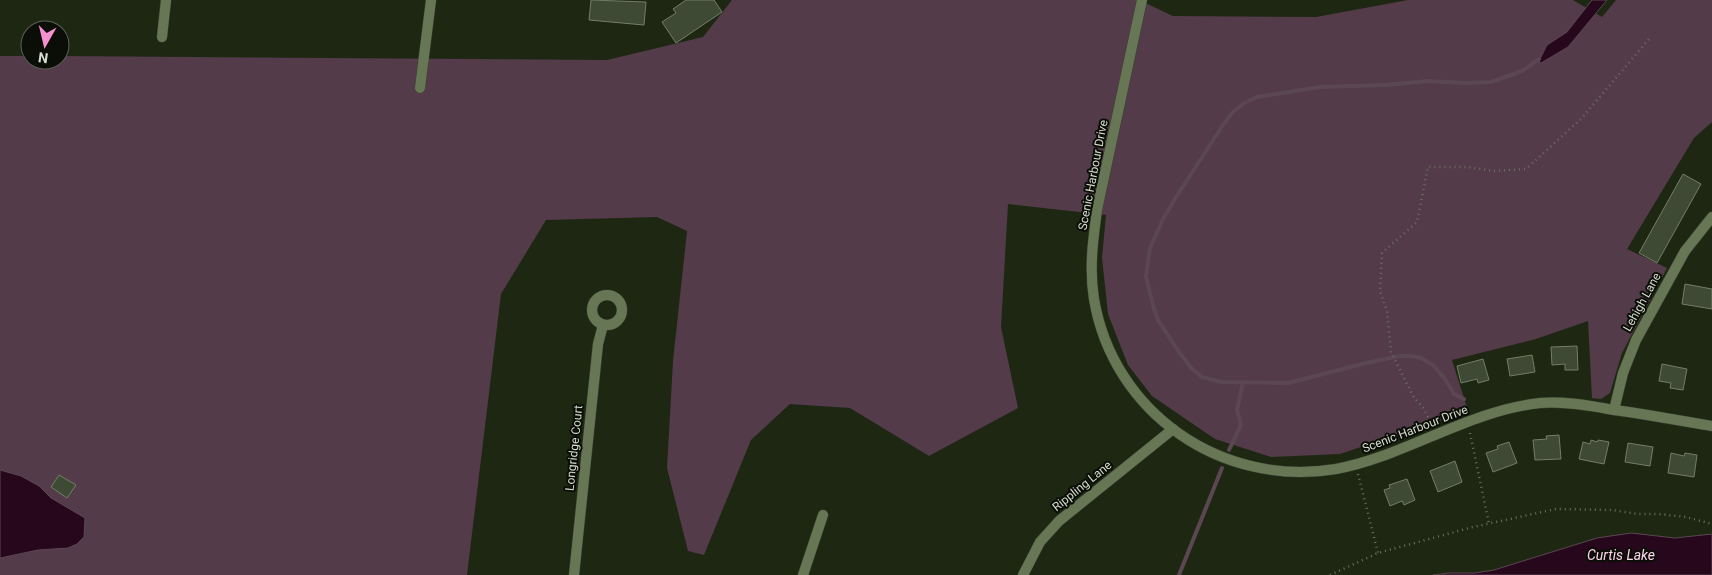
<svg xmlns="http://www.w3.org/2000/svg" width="1712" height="575" viewBox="0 0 1712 575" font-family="Roboto,sans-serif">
<rect width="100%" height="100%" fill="#1d2712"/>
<polygon fill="#533b4a" points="732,0 1139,0 1173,16 1316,17 1408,0 1573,0 1602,17 1616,0 1712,0 1712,122 1694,138 1627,249 1667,268 1622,353 1610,393 1601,399 1592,398 1588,321 1536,339 1452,360 1468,411 1340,454 1271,457 1215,439 1152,396 1128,365 1108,314 1102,258 1106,215 1008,204 1001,327 1018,408 929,456 850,408 790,404 751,440 704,555 688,551 667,468 673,361 687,231 657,217 546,220 501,294 467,575 0,575 0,56 30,56 30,60 60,60 60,56 607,60 703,37"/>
<g fill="#26071c" stroke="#5b4752">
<polygon points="1592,0 1607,0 1568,47 1541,63 1539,61 1547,45 1567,32"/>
<polygon points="0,470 21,476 39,486 51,498 85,518 84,537 77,544 68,548 38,550 0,558"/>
<polygon points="1631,533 1675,538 1712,534 1712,575 1433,575 1449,573 1475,573 1494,570 1597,538"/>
</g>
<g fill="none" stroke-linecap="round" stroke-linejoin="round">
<g stroke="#5b4752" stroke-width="4">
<polyline points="1464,399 1454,394 1445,379 1433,365 1421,358 1412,356 1400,356 1366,363 1288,383 1221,382 1202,377 1192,369 1177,349 1158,320 1154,309 1146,277 1150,248 1163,219 1178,194 1223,125 1233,112 1244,103 1257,97 1320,87 1385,85 1428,81 1464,83 1491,82 1522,71 1539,59"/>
<polyline points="1229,450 1241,425 1237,410 1243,382"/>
<polyline points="1179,575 1222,468"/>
</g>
</g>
<g fill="#3f4a34" stroke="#727e66">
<polygon points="591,0 646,2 644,25 589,20"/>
<polygon points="686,0 714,0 722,12 676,43 662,22 676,13 673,9"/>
<polygon points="1683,174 1701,184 1657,263 1639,253"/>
<polygon points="1685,284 1712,289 1712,309 1682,304"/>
<polygon points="1577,346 1578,370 1565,370 1565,364 1552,365 1551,347"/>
<polygon points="1532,355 1535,372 1510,376 1507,359"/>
<polygon points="1483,359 1489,380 1478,383 1477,379 1461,383 1457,366"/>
<polygon points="1662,364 1687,369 1683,390 1670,388 1671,383 1659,381"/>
<polygon points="1559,435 1561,459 1535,460 1533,440 1547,439 1546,436"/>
<polygon points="1591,440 1597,442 1598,440 1609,442 1604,464 1579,459 1583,442 1590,444"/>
<polygon points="1509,442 1517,463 1493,472 1486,453 1498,449 1497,446"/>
<polygon points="1628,443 1653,447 1650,466 1625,462"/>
<polygon points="1671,453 1684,456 1685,453 1697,455 1694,477 1668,473"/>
<polygon points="1455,461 1462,482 1438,492 1430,471"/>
<polygon points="59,475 76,485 67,498 51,487"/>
<polygon points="1407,479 1415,500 1404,505 1402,501 1390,506 1384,490 1390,488 1389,485"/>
</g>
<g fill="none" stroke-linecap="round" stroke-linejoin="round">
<defs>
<g id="minor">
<path d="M1142 0 1097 210C1093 240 1089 269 1094 299 1113 413 1222 488 1336 469 1406 456 1467 411 1540 403 1562 401 1586 405 1608 409 1643 414 1677 420 1712 426"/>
<polyline points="162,37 166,0"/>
<polyline points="420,88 431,0"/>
<circle cx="607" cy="310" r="15"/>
<polyline points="1614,410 1623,373 1636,340 1685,251 1712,217"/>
<polyline points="574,575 598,344 603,325"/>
<polyline points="803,575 823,515"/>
<polyline points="1023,575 1040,542 1059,521 1173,429"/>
</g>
</defs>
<use href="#minor" stroke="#3b4430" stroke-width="11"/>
<g stroke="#69715f" stroke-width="2.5" stroke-dasharray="1 4" stroke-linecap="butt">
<polyline points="1435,424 1429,419 1422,406 1414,398 1391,352 1387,311 1380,291 1382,253 1417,222 1428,167 1468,167 1494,171 1526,169 1581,119 1649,39"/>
<polyline points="1470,433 1489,524"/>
<polyline points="1358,474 1378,553"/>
<polyline points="1330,575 1378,553 1473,527 1556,509 1612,510 1637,514 1659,514 1686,517 1712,524"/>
</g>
<use href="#minor" stroke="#677755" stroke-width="10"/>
</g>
<g text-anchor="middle" stroke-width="4" stroke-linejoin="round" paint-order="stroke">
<g font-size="12" fill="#d6ddcf" stroke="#0a0e06">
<text transform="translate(1093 175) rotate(-79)" y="4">Scenic Harbour Drive</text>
<text transform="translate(1642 302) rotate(-61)" y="4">Lehigh Lane</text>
<text transform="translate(1415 429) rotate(-21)" y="4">Scenic Harbour Drive</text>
<text transform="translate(574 448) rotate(-84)" y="4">Longridge Court</text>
<text transform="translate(1082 486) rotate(-39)" y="4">Rippling Lane</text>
</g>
<g font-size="14" font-style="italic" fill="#fdd4ec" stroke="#0a0e06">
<text x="1621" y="560">Curtis Lake</text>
</g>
</g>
<g transform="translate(45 45) rotate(188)"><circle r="24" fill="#0a0e06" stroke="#5c6156"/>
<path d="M0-4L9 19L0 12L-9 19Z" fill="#f590d1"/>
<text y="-8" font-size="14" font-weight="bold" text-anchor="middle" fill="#d6ddcf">N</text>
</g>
</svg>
